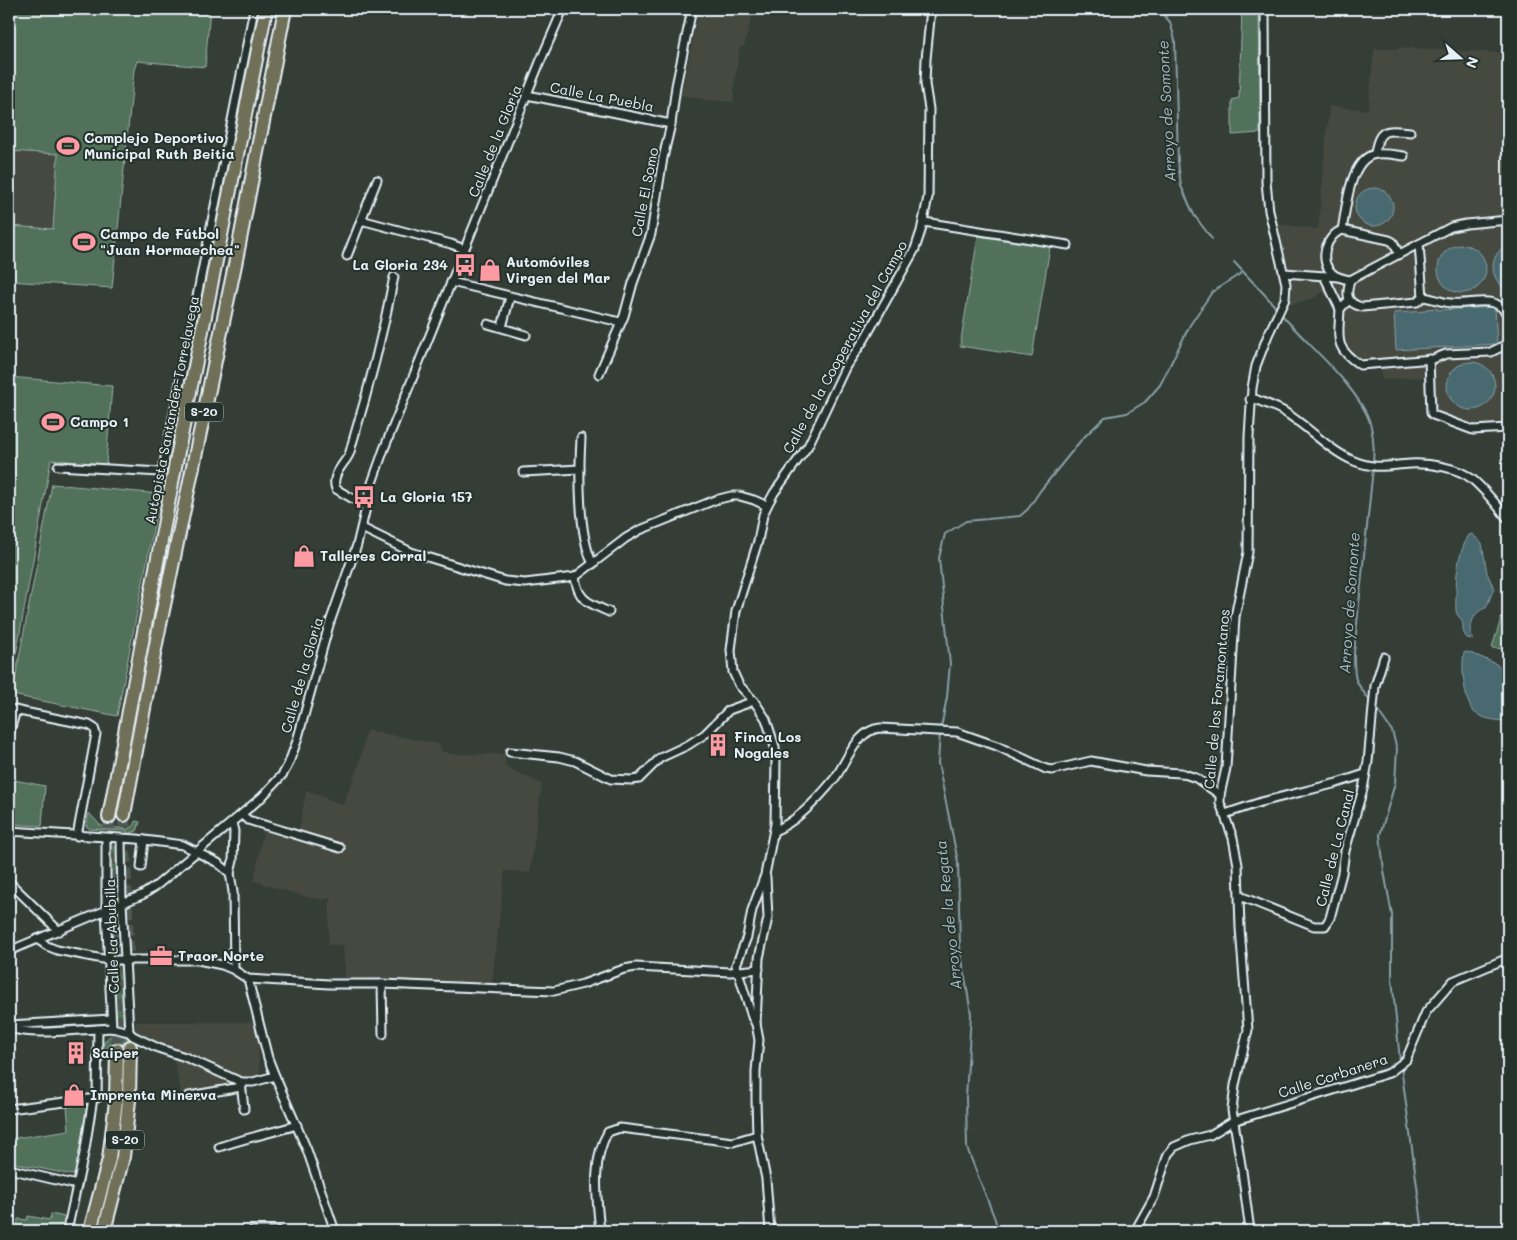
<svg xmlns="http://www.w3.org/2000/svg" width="1517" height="1240" viewBox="0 0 1517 1240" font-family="Mali,sans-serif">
<rect width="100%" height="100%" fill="#343d36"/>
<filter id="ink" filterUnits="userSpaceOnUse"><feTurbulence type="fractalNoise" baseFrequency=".02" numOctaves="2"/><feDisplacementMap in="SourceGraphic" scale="10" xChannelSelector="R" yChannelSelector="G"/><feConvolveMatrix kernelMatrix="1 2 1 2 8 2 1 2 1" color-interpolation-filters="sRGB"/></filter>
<g filter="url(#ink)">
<g fill="#454841">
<polygon points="699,9 754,9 744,47 740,47 734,87 734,102 707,100 679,95 680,87 683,87"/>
<polygon points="1414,48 1508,53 1508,431 1470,434 1429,418 1426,415 1424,377 1382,380 1381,369 1378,367 1358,368 1353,365 1340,354 1333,304 1323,292 1314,298 1290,305 1292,284 1278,224 1318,229 1329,106 1368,110 1374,49"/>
<polygon points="9,151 58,154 49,284 9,281"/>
<polygon points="366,730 439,744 442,751 451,754 505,754 505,766 542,784 530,873 505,871 492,984 345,978 343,945 328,945 330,898 323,900 302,896 254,881 263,831 339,852 341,845 299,830 306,790 343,805 360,761"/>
<polygon points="136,1022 252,1022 257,1027 260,1074 259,1078 243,1080 153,1043 136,1033"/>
<polygon points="172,1055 236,1083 235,1086 182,1095"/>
</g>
<g fill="#51715a" stroke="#9cb1a9">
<polygon points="9,9 210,9 205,67 137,61 134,70 112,288 9,281 9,226 53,229 58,154 9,151"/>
<polygon points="1242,9 1259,9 1260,133 1232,135 1232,100 1239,98"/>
<polygon points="978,236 1050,247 1032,357 960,346"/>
<polygon points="9,377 112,386 106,464 51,460 10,688"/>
<polygon points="52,484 160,494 117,716 12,695"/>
<polygon points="1508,598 1508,649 1492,648 1493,644"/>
<polygon points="9,779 45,786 42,826 9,824"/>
<polygon points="89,813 101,826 128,829 135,824 135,821 140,822 137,831 127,834 127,831 90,829 86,826"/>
<polygon points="111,843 117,844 118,847 118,888 108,893 109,846"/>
<polygon points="117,968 122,970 125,1021 122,1023 116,1019 113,973"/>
<path d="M115 1034H120L136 1041V1043L109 1045 104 1054 102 1053C103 1043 104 1038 115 1034Z"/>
<polygon points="87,1104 76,1173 72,1175 9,1162 9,1139 69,1130 67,1106"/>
<polygon points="51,1214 65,1217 61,1231 17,1231 18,1219 27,1220 28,1216 50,1220"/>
</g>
<g fill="#496970" stroke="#899fa6">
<circle cx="1374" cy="207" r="19"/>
<circle cx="1462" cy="269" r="24"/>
<path d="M1508 245V290C1488 280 1488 254 1508 245Z"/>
<polygon points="1495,307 1497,344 1396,350 1394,313 1426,311 1426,309 1437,308 1437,310"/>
<circle cx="1471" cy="386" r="24"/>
<path d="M1472 534 1482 543 1487 573 1494 588 1486 608C1473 611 1468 627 1473 639L1467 638C1461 631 1464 628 1462 621 1461 618 1458 617 1457 614 1455 610 1456 603 1456 599 1456 577 1457 554 1469 535Z"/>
<path d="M1466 652C1469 652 1493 662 1496 664 1501 667 1503 672 1508 674V717L1504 721C1494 720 1482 719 1474 712 1464 702 1461 666 1464 653Z"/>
</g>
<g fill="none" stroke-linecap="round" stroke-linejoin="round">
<g stroke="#899fa6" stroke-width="2">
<polyline points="1158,9 1170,22 1175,40 1178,161 1181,186 1194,215 1212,239"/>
<polyline points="1234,262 1266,296 1278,310"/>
<path d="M1281 314C1307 344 1346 376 1365 411 1373 425 1375 447 1373 464"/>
<path d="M1371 702C1354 680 1354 681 1354 653L1373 468"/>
<polyline points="1376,708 1392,731 1397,749 1395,783 1380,835 1384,871 1392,915 1392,978 1400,1061"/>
<polyline points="941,728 947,697 950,664 939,558 945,534 966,521 1020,516 1028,509 1040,491 1082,439 1105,417 1127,413 1145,402 1160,385 1190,325 1212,292 1243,272"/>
<polyline points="940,733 938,763 958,862 960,947 971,1014 966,1097 967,1148 995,1219 998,1231"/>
<polyline points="1401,1066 1423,1231"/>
</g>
<g stroke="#4f5853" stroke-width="12" stroke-dasharray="12 6" stroke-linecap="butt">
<polyline points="124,815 128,952"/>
<polyline points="109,817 117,1050"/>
</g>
<defs>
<g id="minor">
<polyline points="527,95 671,124"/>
<path d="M1375 154C1378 127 1387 130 1410 132"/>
<polyline points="361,220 451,244 464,249"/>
<path d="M1508 220 1466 224 1451 227 1350 280C1346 295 1346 303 1362 307L1417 302 1423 297C1432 298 1441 302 1450 303 1471 306 1496 292 1508 316"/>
<polyline points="924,222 1068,245"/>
<path d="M1342 230C1346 210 1349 163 1372 155 1381 152 1395 155 1404 156"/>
<polyline points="1419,244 1423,297"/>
<polyline points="347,256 377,180"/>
<polyline points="1284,273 1338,277"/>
<polyline points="1324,276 1340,309"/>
<path d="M1350 280C1344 279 1337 278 1332 273 1318 260 1326 236 1342 230L1389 240 1393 242 1399 254"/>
<polyline points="451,282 620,322"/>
<path d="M1349 300 1340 309C1339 338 1333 347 1360 365L1433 359 1446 354 1491 352 1505 345 1508 339"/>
<polyline points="488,324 526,335"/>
<polyline points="502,327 510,297"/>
<polyline points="1429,359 1431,413 1433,415 1473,430 1508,428"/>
<polyline points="599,374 624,316 633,283 651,234 663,158 671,124 676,86 692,9"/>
<path d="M1250 399H1255C1264 403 1274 406 1283 411 1308 426 1328 450 1354 461 1376 470 1389 465 1410 464 1429 463 1457 467 1472 479 1486 491 1497 505 1508 519"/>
<path d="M581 438C579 472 578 535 593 564"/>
<polyline points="58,466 160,472 163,468 254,9"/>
<polyline points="523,472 580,469"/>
<path d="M367 507 336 489C331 477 341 467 347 458 350 454 351 449 352 444 369 388 383 333 394 277"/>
<polyline points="362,528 411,552 505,581 525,583 575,577 626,538 640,530 715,500 731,496 740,496 754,500 767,506"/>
<path d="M575 577C578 601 589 603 609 612"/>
<polyline points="9,709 89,725 94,728 96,734 77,836"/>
<polyline points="9,735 16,710"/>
<polyline points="510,752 559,757 575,761 611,779 631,780 639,779 660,758 688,745 705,734 729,710 754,701"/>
<polyline points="1225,814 1261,802 1337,783 1365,774"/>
<polyline points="242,815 248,820 340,848"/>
<polyline points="232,823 234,831 233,861 230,873 233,892 234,970"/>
<polyline points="9,831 137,839 183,845 218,863 230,873"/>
<path d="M774 831C798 821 819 798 835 778 847 761 857 730 880 728L957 732 997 746 1046 769 1052 770 1091 761 1146 771 1181 773 1196 778 1220 795"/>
<polyline points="106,838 106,909 112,1028"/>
<polyline points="121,839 122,903 129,1032"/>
<polyline points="141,867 144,840"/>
<polyline points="766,877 768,918 759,958 756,1024 759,1040 756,1071 756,1100 757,1135 766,1179 770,1231"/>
<polyline points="9,882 59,931"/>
<polyline points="1240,896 1314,926 1325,926 1330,918 1342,873 1345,851 1363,789 1368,762 1375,686 1384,657"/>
<polyline points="37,939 47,946 57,950 108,960 198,960 222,965 234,970 248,979 329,984 382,984 554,991 583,984 624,969 636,967 730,972 759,969"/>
<polyline points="9,951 142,895 156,886 262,797 283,774 288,765 297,741 329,625 357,545 372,483 384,449 540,62 563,9"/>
<polyline points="248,979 268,1058 275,1076 307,1150 335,1231"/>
<polyline points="382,984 383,1034"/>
<polyline points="756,1024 752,1017 736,965 747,937 752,910 765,875 775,824 776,761 775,747 766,719 754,701 739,685 733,672 731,650 736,611 758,541 763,515 767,506 774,493 808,446 846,366 864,340 915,249 921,231 928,197 929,109 925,84 926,59 931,9"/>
<polyline points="9,1025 111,1019"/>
<path d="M9 1028C34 1036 71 1030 98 1029"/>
<polyline points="241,1082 244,1109"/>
<polyline points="189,1096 241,1087"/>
<polyline points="9,1109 97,1098 98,1029 112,1028 129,1032 133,1036 158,1048 185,1057 241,1082 253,1082 275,1076"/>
<path d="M219 1147C245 1138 271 1133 297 1125"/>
<polyline points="9,1169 77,1185"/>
<polyline points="67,1231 85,1149 93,1098"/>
<polyline points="252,1231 278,1231"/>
<path d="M600 1231C597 1200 591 1160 608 1132L620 1128 733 1142 757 1135"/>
<polyline points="1135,1231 1154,1197 1168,1154 1174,1147 1190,1140 1210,1135 1233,1121 1389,1073 1406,1060 1426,1012 1453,981 1508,958"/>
<polyline points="1250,1231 1242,1171 1232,1110 1235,1085 1248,1030 1240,928 1238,865 1233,838 1220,803 1220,795 1226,768 1235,617 1248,552 1249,437 1252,388 1256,366 1268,335 1285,299 1286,284 1269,211 1266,182 1265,9"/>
</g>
<g id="motorway">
<polyline points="124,815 157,639 236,260 285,9"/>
<polyline points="109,817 175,467 266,9"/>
<polyline points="90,1231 109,1159 116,1101 117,1050"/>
<polyline points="104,1231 123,1157 129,1100 130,1047"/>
</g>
</defs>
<use href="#minor" stroke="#e8f1f8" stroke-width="11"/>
<use href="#motorway" stroke="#e8f1f8" stroke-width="16"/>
<use href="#minor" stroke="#26332d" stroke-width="7"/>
<use href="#motorway" stroke="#706f59" stroke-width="12"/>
</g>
</g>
<defs>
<symbol id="stadium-bare" viewBox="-9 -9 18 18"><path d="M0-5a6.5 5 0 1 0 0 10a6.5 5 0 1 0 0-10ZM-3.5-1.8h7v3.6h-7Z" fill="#ff9aa2" stroke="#26332d" stroke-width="2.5" paint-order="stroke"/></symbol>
<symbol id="bus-bare" viewBox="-9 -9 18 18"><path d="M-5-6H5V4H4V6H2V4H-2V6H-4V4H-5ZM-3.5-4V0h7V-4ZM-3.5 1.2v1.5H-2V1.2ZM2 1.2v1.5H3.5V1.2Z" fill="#ff9aa2" stroke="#26332d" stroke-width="2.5" paint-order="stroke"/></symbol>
<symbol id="shop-bare" viewBox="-9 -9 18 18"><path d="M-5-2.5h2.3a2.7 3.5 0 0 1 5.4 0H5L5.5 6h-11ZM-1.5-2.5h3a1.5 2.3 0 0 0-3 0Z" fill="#ff9aa2" stroke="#26332d" stroke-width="2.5" paint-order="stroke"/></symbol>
<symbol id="building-bare" viewBox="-9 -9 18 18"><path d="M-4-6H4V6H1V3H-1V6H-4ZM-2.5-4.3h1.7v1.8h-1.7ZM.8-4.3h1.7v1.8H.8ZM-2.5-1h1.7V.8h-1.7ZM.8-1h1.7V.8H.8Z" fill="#ff9aa2" stroke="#26332d" stroke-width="2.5" paint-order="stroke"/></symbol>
<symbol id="office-bare" viewBox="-9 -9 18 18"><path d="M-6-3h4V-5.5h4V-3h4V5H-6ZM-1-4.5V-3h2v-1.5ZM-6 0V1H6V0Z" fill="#ff9aa2" stroke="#26332d" stroke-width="2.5" paint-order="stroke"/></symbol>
</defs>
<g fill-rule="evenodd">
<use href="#stadium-bare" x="52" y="130" width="32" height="32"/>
<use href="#stadium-bare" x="68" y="226" width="32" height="32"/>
<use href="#bus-bare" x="449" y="249" width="32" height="32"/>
<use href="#shop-bare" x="474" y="254" width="32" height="32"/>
<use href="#stadium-bare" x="37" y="406" width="32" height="32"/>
<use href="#bus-bare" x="348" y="481" width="32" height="32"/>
<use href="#shop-bare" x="288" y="540" width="32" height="32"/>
<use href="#building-bare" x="702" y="729" width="32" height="32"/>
<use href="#office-bare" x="145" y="940" width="32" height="32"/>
<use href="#building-bare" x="60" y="1037" width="32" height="32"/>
<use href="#shop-bare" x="58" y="1079" width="32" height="32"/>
</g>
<g text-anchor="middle" stroke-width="4" stroke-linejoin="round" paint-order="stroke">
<g fill="#26332d" stroke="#aeb8bb" stroke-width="1">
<rect x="185" y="402.5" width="38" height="19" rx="4"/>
<rect x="106" y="1130.5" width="38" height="19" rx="4"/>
</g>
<g font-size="12" font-weight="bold" fill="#e8f1f8">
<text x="204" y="416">S-20</text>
<text x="125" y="1144">S-20</text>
</g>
<g font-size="14" fill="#e8f1f8" stroke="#26332d">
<text transform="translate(602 97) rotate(11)" y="5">Calle La Puebla</text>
<text transform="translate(495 141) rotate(-68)" y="5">Calle de la Gloria</text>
<text transform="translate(645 192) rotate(-79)" y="5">Calle El Somo</text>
<text transform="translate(845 347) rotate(-61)" y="5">Calle de la Cooperativa del Campo</text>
<text transform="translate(172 410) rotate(-79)" y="5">Autopista Santander-Torrelavega</text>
<text transform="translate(302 675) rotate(-74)" y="5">Calle de la Gloria</text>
<text transform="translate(1217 699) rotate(-85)" y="5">Calle de los Foramontanos</text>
<text transform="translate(1335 848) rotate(-76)" y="5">Calle de La Canal</text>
<text transform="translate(112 936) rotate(-92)" y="5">Calle La Abubilla</text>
<text transform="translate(1333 1076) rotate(-18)" y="5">Calle Corbanera</text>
</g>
<g font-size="14" font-weight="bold" fill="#e8f1f8" stroke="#26332d" text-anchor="start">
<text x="84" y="143">Complejo Deportivo<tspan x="84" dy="16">Municipal Ruth Beitia</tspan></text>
<text x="100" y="239">Campo de Fútbol<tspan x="100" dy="16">"Juan Hormaechea"</tspan></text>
<text x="506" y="267">Automóviles<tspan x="506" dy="16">Virgen del Mar</tspan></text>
<text x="448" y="270" text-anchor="end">La Gloria 234</text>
<text x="70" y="427">Campo 1</text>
<text x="380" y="502">La Gloria 157</text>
<text x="320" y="561">Talleres Corral</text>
<text x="734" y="742">Finca Los<tspan x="734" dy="16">Nogales</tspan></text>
<text x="178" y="961">Traor Norte</text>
<text x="92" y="1058">Saiper</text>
<text x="90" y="1100">Imprenta Minerva</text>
</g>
<g font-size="15" font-style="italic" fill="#a8bbc2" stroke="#26332d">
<text transform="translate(1167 111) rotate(-93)" y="5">Arroyo de Somonte</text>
<text transform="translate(1350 603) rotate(-86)" y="5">Arroyo de Somonte</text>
<text transform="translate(949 915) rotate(-96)" y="5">Arroyo de la Regata</text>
</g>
</g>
<rect width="1517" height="1240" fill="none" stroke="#26332d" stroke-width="30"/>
<rect x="15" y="15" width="1487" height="1210" fill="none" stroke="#e8f1f8" stroke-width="2" filter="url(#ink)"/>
<g transform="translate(1460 58) rotate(110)" stroke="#26332d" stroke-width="4" paint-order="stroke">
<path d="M0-4L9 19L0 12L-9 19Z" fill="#e8f1f8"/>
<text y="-8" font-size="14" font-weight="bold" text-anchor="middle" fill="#e8f1f8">N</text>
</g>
</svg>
